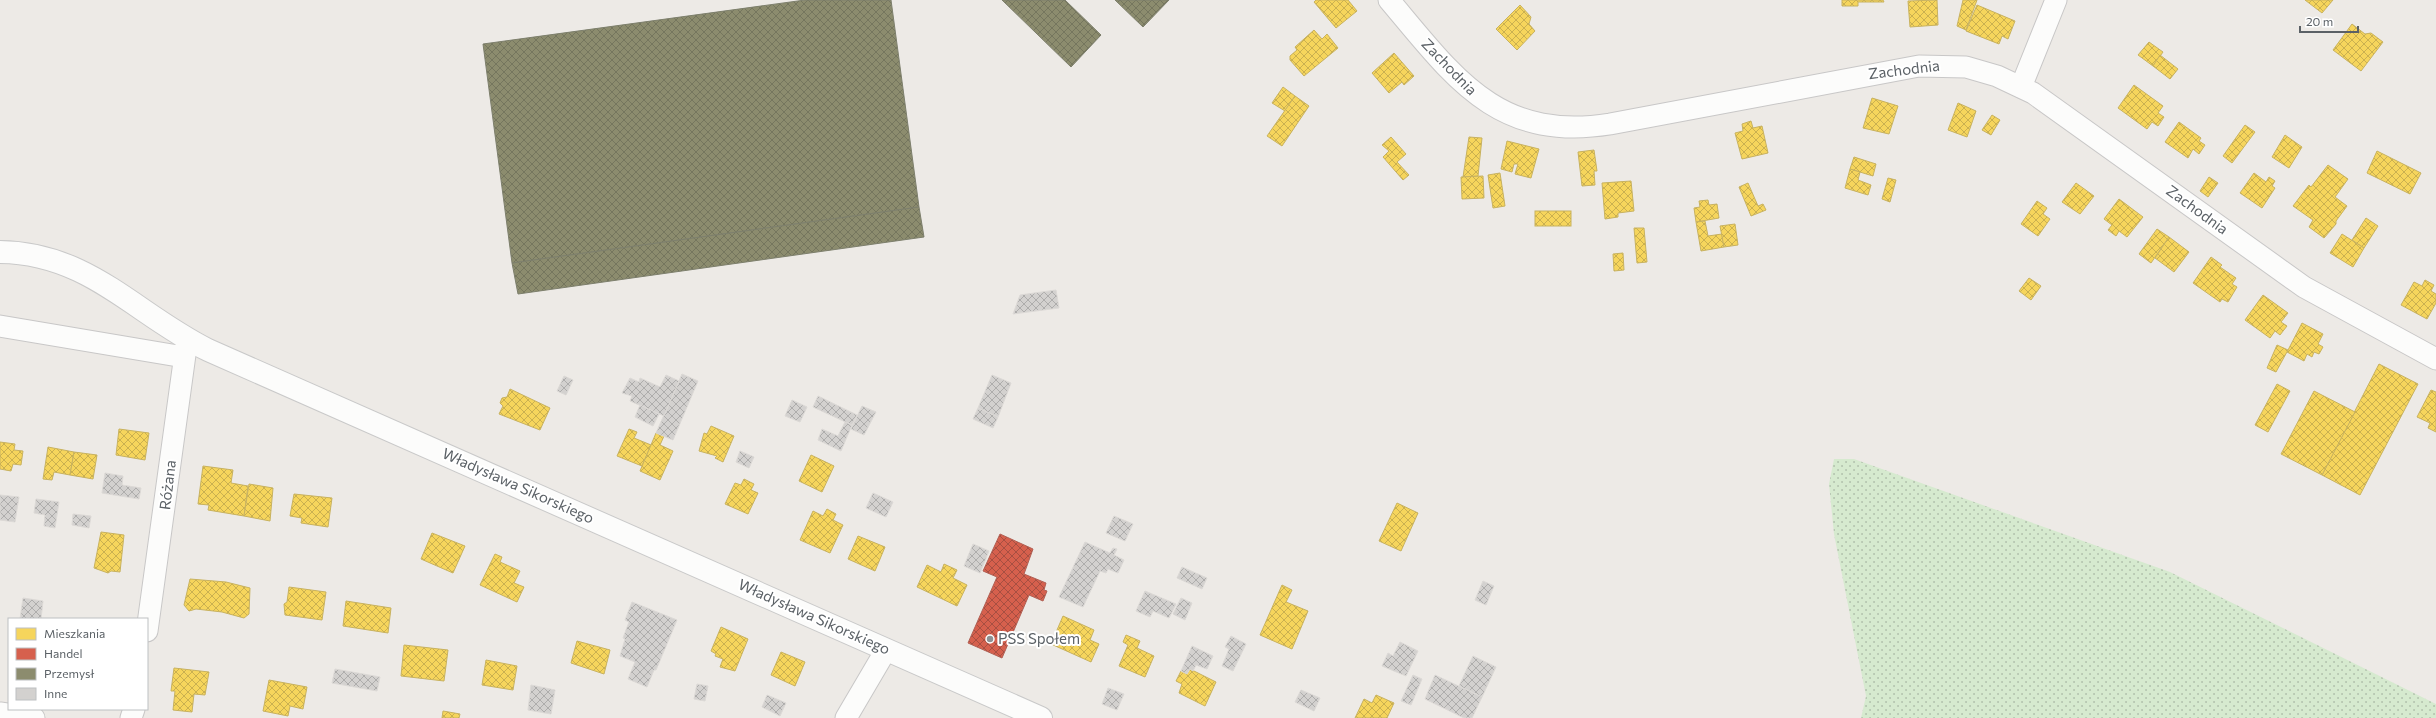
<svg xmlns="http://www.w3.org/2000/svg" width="2436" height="718" viewBox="0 0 2436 718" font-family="Commissioner,sans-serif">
<defs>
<pattern id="grass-dots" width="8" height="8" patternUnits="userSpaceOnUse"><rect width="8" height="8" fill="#d6eacf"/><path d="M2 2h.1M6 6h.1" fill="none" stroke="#b1c1ac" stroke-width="1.8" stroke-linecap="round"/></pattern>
<pattern id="homes-cross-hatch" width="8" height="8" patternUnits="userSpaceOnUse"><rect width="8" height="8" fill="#f6d55c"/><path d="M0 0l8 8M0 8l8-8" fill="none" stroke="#cab050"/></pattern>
<pattern id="shops-cross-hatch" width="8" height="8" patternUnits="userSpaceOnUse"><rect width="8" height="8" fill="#d6604d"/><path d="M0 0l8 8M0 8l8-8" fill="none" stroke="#a74f42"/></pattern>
<pattern id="industry-cross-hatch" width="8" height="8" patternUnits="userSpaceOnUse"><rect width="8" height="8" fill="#8c8c6e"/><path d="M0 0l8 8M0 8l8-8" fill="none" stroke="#75765e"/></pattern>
<pattern id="building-cross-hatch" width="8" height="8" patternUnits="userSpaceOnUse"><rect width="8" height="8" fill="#d3d1cf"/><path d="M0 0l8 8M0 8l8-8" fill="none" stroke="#aeadac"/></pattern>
</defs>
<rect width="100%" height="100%" fill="#edeae6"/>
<polygon fill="url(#grass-dots)" points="1834,459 1854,459 2170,572 2436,704 2436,718 1861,718 1866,696 1834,534 1829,484"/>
<g fill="url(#homes-cross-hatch)" stroke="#c8b25f">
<polygon points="1316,0 1348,0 1357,11 1336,28 1314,2"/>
<polygon points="1842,0 1883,0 1884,2 1858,2 1858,6 1842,6"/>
<polygon points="1937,0 1938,25 1910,27 1908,1"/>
<polygon points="1963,0 1977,0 1966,30 1957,26"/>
<polygon points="2305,0 2333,0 2322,13"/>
<polygon points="1520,5 1531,17 1529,24 1535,31 1517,50 1496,29"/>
<polygon points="1977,5 2015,21 2008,39 2002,36 1999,44 1966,31"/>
<polygon points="2352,24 2365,34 2371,33 2383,42 2361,71 2333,50"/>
<polygon points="1314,30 1322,39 1327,34 1338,48 1304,76 1290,60 1290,56 1297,50 1295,47"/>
<polygon points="2149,42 2163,52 2153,66 2138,55"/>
<polygon points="1394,53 1414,76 1404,85 1402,82 1389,93 1372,73"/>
<polygon points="2160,55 2178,69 2170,79 2153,66"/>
<polygon points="2134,85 2163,106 2158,113 2164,117 2158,126 2152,122 2147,129 2118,108"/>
<polygon points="1283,87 1295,96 1285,111 1272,103"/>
<polygon points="1295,96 1309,106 1282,146 1267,136"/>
<polygon points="1872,98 1898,106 1889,134 1863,128"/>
<polygon points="1958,103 1976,111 1967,137 1948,130"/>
<polygon points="1992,115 2000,120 1991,135 1982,130"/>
<polygon points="1751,121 1753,128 1762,126 1768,153 1742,159 1735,133 1743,131 1742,124"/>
<polygon points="2179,122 2201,138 2199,141 2205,145 2199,154 2193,149 2188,158 2165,142"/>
<polygon points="2245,125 2255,132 2232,163 2223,156"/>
<polygon points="2285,135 2302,147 2289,168 2272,157"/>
<polygon points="1391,137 1406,154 1397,162 1409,175 1403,180 1383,157 1389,151 1382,145"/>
<polygon points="1469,137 1482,138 1478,176 1463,177"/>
<polygon points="1507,141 1539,149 1531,178 1515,174 1518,164 1514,164 1512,172 1501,169"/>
<polygon points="1594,150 1597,171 1594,171 1595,185 1582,186 1578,152"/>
<polygon points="2377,151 2421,173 2410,194 2367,173"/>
<polygon points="1854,157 1876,164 1873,176 1850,169"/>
<polygon points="2328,165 2348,179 2335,197 2347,206 2336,221 2336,224 2324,238 2309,227 2313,220 2293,206 2309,185 2311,187"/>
<polygon points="1850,169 1860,172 1858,180 1871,185 1868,195 1845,188"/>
<polygon points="1500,173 1505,206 1493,208 1488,175"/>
<polygon points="2254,173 2266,182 2269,177 2275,181 2272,186 2275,188 2262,208 2240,193"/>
<polygon points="1483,176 1484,198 1462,199 1461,177"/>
<polygon points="2209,177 2218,183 2208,197 2200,191"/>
<polygon points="1888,178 1896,180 1890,202 1882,199"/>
<polygon points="1631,181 1634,211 1618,213 1618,217 1605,219 1602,183"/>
<polygon points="1748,183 1758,206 1763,204 1766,210 1751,216 1739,187"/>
<polygon points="2076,183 2094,196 2080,214 2062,202"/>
<polygon points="2119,199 2143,217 2127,237 2119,231 2116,236 2108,230 2112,225 2104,219"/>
<polygon points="1708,200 1709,205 1717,204 1719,218 1696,222 1694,208 1700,207 1699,201"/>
<polygon points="2037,201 2047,208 2043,214 2050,219 2038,236 2021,224"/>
<rect x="1535" y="211" width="36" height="15"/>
<polygon points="2366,218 2378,226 2364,248 2352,240"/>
<polygon points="1705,221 1708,236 1722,234 1724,247 1701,251 1696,222"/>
<polygon points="1735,224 1738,245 1724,247 1720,226"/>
<polygon points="1634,228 1644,228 1647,262 1637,263"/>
<polygon points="2157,229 2169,237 2151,263 2139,254"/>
<polygon points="2342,234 2364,248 2353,267 2330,253"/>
<polygon points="2169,237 2189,252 2174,272 2155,258"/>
<polygon points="1623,253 1624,270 1614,271 1613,254"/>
<polygon points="2211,257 2222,265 2220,267 2236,278 2232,284 2237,287 2228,302 2222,299 2220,302 2193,283"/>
<polygon points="2029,278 2041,286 2031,300 2019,291"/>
<polygon points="2425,280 2434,285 2431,291 2436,294 2436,303 2427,319 2401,305 2414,282 2422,286"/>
<polygon points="2263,295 2288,313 2281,322 2287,326 2280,335 2275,331 2270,338 2245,320"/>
<polygon points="2302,323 2323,334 2318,344 2323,347 2319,354 2314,352 2312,357 2307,354 2304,361 2287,352"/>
<polygon points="2277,345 2288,350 2276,372 2267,368"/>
<polygon points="2379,364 2418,384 2360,495 2322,475"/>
<polygon points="2277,384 2290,391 2268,432 2255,425"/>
<polygon points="510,389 550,408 540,430 499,414 503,406 500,403 502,398 507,397"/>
<polygon points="2431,390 2436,392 2436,432 2428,428 2430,423 2417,417"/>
<polygon points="2314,391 2355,412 2322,475 2281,454"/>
<polygon points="711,426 734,436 723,462 715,458 717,456 699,451 704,433 707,434"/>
<polygon points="119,429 149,433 145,460 116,455"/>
<polygon points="629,429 637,432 634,438 651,445 642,466 617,456"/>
<polygon points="656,433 664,436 660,445 673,451 660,480 640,471"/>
<polygon points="0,442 15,444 14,450 23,451 21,465 13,464 11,471 0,469"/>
<polygon points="48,447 74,452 70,475 54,472 52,480 43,479"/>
<polygon points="74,452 97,455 93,479 70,475"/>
<polygon points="811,455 834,466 822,492 799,481"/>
<polygon points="203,466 233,470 231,483 248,486 244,516 208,510 209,505 198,504"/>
<polygon points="744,479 754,484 751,490 758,493 748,514 725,504 735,483 741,485"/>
<polygon points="249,484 273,488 270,521 244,516"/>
<polygon points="294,494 332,498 328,527 301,523 302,518 290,516"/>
<polygon points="1397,503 1418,513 1401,551 1379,541"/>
<polygon points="827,509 836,514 833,520 843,525 830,553 800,540 813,511 823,516"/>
<polygon points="101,532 124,535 120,572 111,571 108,573 94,568"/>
<polygon points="432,533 465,546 453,573 421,559"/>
<polygon points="858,536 885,547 875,571 848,559"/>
<polygon points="495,554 502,557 500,562 520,571 514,583 524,587 517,602 480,585"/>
<polygon points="944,564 957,570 953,578 967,585 957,606 917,587 927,565 941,572"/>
<polygon points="190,579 226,582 250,588 249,614 244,618 222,612 196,609 189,611 184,605"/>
<polygon points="1282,585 1292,590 1286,602 1308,611 1292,649 1260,635"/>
<polygon points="289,587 326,592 322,620 285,615 284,604 287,602"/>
<polygon points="346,601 391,608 388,633 343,626"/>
<polygon points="1063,616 1094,630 1090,640 1099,644 1091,662 1051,644"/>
<polygon points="721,627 748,639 735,671 720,667 723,659 715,656 716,654 711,651"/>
<polygon points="1126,635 1140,641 1137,648 1154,656 1145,677 1119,666 1128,645 1123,642"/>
<polygon points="577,641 610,650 604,674 571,663"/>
<polygon points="404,645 448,650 444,681 401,676"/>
<polygon points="781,652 805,662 795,686 771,675"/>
<polygon points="486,660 517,666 513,690 482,685"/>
<polygon points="174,668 209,672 205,695 194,694 192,712 173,710 175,691 171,691"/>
<polygon points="1190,669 1216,682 1205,706 1179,693 1182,684 1176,681 1181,671 1187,674"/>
<polygon points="269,680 307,687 303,709 290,706 288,716 263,711"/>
<polygon points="1376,695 1394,703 1387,718 1355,718 1364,699 1372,703"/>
<polygon points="443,711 460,714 459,718 442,718"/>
</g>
<polygon fill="url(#shops-cross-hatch)" stroke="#b16054" points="1000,534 1033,549 1024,574 1046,583 1044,590 1047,591 1043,601 1029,595 1002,658 968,643 997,577 983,571"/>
<g fill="url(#industry-cross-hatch)" stroke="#7d7f6c">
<polygon points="805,0 891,0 919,207 512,263 483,44"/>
<polygon points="1002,0 1065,0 1101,35 1071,67"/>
<polygon points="1115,0 1169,0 1143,27"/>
<polygon points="919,207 924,237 518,294 512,263"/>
</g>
<g fill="url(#building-cross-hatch)" stroke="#dcd9d6">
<polygon points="1056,290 1059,308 1013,314 1020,295"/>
<polygon points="682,374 698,381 673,440 656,433"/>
<polygon points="666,375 679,381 664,416 630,401 632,396 622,393 630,378 639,382 640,378 660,387"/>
<polygon points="992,375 1011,383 998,417 978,408"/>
<polygon points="564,376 573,380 566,395 557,391"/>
<polygon points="818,396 857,415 852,425 813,407"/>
<polygon points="792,400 807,407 800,422 785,416"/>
<polygon points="640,405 659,414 653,426 635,417"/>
<polygon points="862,406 876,412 864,435 851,429"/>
<polygon points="978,408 998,417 993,428 973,419"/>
<polygon points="845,422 852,425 841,451 818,440 822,429 838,436"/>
<polygon points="740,451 754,457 749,468 736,462"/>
<polygon points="105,473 123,476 122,485 141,488 139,499 102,493"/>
<polygon points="873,493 893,502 886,517 866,508"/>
<polygon points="0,495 19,497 15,522 0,520"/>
<polygon points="36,499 59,502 55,528 44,526 45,515 34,513"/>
<polygon points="73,514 91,516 89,528 72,525"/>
<polygon points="1114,516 1133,524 1125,541 1106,533"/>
<polygon points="1085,542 1110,553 1113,548 1117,549 1114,555 1124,560 1118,573 1108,569 1106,573 1100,571 1083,607 1059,597"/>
<polygon points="973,544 989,551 980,573 964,566"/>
<polygon points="1182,567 1207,578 1202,589 1177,578"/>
<polygon points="1483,581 1494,586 1486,605 1475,600"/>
<polygon points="1145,591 1176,604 1169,618 1153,611 1150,617 1136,611"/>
<polygon points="23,598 43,601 41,619 20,619"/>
<polygon points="1181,598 1192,603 1185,620 1173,614"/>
<polygon points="632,602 677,620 656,670 654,670 647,687 628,679 635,662 620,656 625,639 623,638 629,622 625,620"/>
<polygon points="1231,636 1246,644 1233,671 1222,666 1229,649 1225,647"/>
<polygon points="1400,642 1418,651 1406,676 1382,666 1388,653 1393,656"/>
<polygon points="1192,646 1213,656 1207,669 1196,665 1193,671 1190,669 1187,674 1181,671"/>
<polygon points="1473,656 1496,667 1482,697 1459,686"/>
<polygon points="335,669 380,677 377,691 332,683"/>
<polygon points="1413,675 1422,679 1411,705 1401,701"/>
<polygon points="1435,675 1482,697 1472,718 1464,718 1425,699"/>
<polygon points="697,684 708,686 705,701 694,699"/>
<polygon points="531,685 555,690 551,714 528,710"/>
<polygon points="1108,688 1124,694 1117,710 1102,704"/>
<polygon points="1301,690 1320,698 1314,711 1295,702"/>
<polygon points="767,695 786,703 780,716 762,707"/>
</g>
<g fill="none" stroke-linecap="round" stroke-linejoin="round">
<defs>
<g id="street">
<path d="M1389 0C1454 77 1497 142 1610 124L1919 66 1966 67 1997 76 2033 93 2304 287 2436 359"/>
<polyline points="2021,87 2056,0"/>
<polyline points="0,326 184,357"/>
<polyline points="147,631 187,340"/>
<polyline points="0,713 34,718"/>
<polyline points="131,718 134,709"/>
<polyline points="846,718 886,650"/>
</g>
<path id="secondary" d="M0 252C89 253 135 314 208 350L1041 718"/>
</defs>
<use href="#street" stroke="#c8c7c7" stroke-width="23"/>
<use href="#secondary" stroke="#c9c9c9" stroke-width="24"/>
<use href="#street" stroke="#fcfcfb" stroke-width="21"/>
<use href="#secondary" stroke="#fcfcfb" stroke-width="22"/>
</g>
<circle fill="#8e9193" stroke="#fff" stroke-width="1.5" cx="990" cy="639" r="4"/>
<g text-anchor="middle" stroke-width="4" stroke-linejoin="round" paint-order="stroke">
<g font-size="15" fill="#5b6166" stroke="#fff">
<text transform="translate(1449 67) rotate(46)" y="5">Zachodnia</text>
<text transform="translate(1904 70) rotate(-7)" y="5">Zachodnia</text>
<text transform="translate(2197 210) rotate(36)" y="5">Zachodnia</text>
<text transform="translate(168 485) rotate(-83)" y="5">Różana</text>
<text transform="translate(518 486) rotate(24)" y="5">Władysława Sikorskiego</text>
<text transform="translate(814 617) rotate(24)" y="5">Władysława Sikorskiego</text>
</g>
<g font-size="15" fill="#5b6166" stroke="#fff" text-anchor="start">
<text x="998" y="644">PSS Społem</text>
</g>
</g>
<rect x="8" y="618" width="140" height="92" fill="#ffffff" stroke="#bdc0c2"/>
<rect x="16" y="628" width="20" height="12" fill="#f6d55c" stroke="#bdc0c2"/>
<text x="44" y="638" font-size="12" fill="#5b6166">Mieszkania</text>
<rect x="16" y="648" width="20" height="12" fill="#d6604d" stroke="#bdc0c2"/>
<text x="44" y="658" font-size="12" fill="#5b6166">Handel</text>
<rect x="16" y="668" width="20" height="12" fill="#8c8c6e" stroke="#bdc0c2"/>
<text x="44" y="678" font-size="12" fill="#5b6166">Przemysł</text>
<rect x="16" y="688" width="20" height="12" fill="#d3d1cf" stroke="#bdc0c2"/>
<text x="44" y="698" font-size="12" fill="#5b6166">Inne</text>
<path d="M2300 26v6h58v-6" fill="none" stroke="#5b6166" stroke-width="2"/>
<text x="2306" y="26" font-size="12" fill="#5b6166" stroke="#ffffff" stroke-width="3" paint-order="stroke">20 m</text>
</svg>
